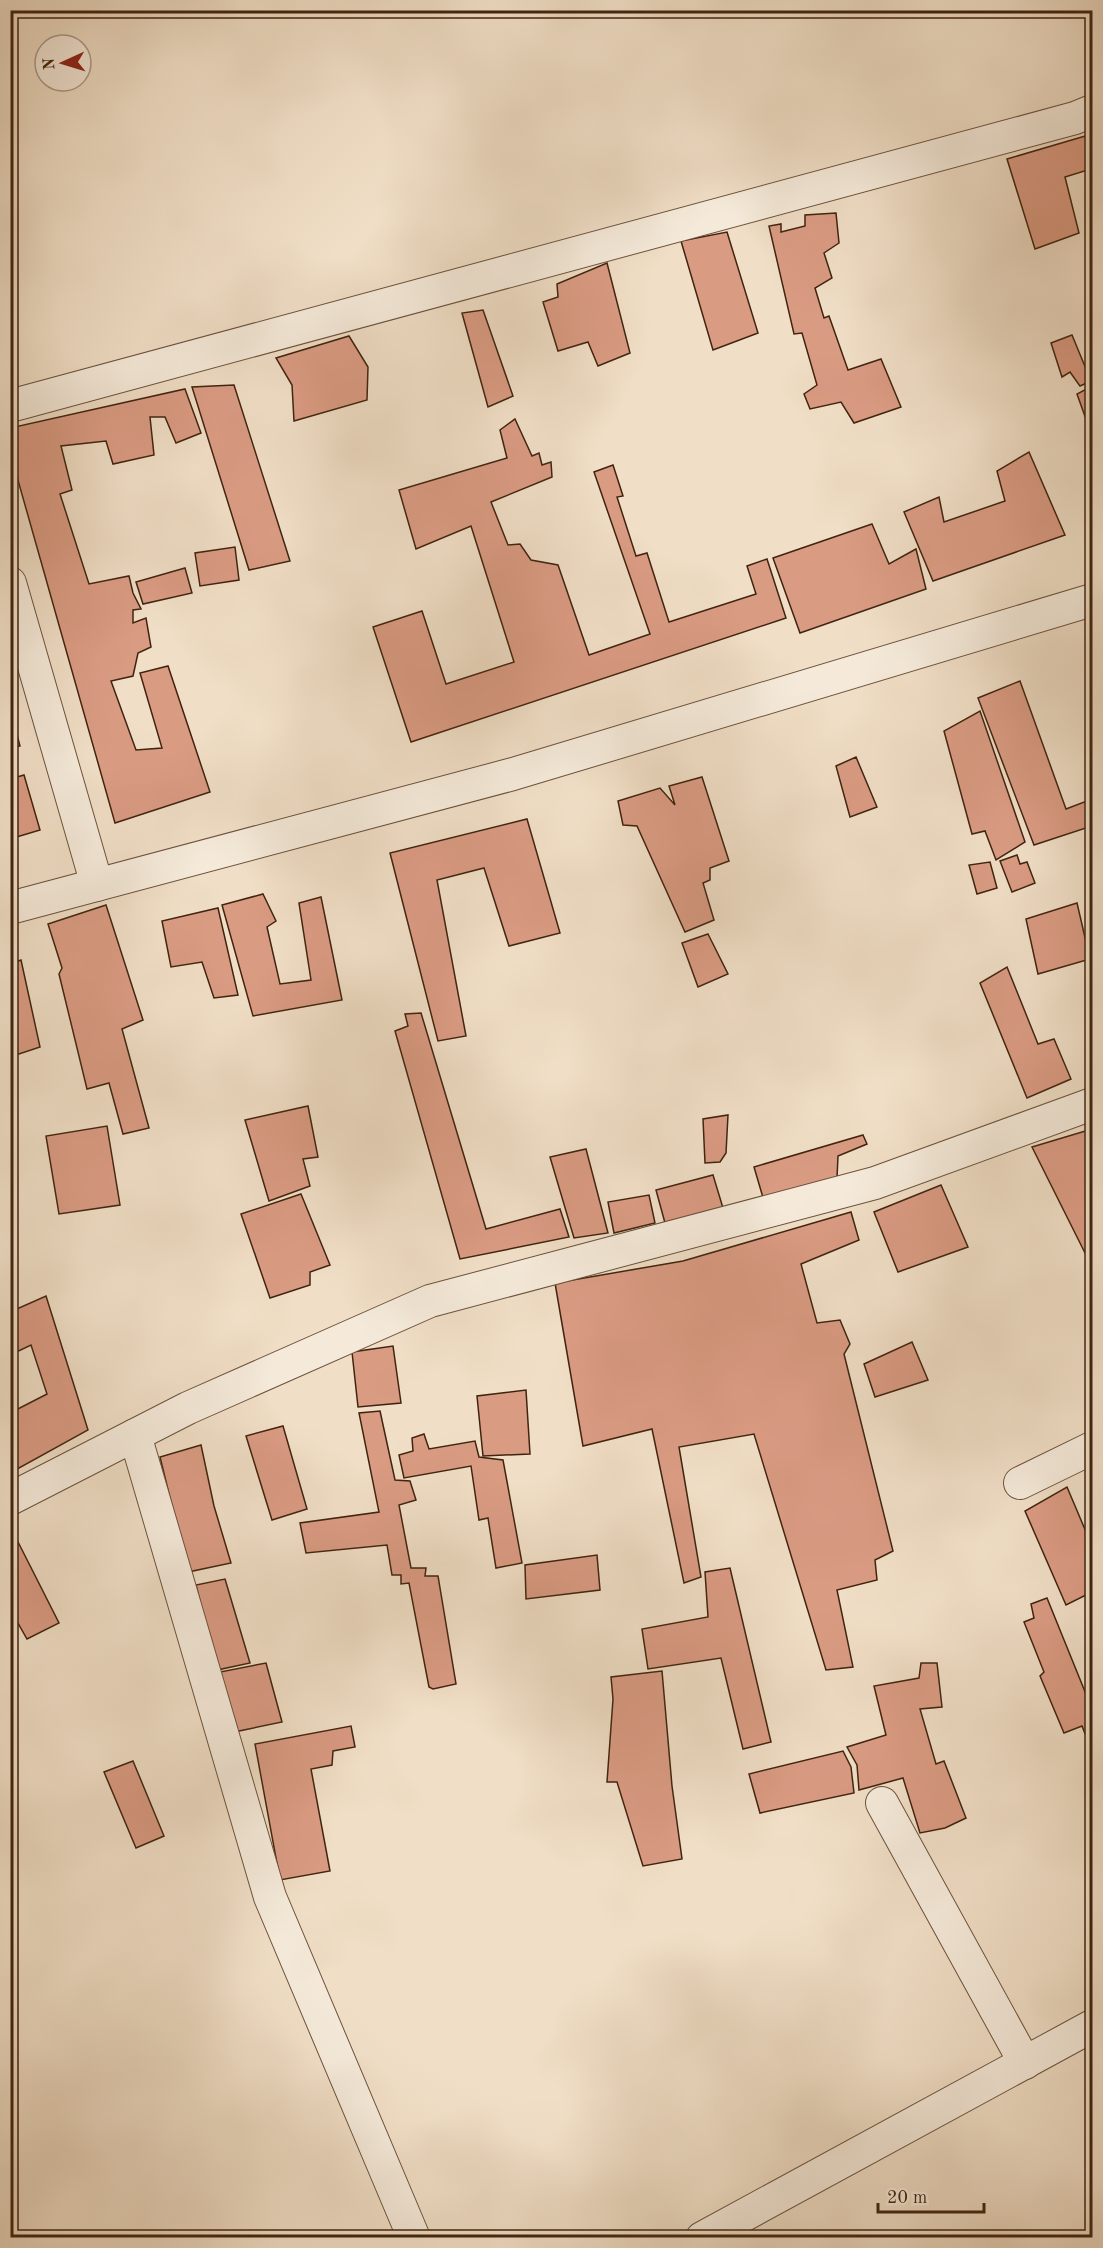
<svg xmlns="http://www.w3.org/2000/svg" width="1103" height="2248" viewBox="0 0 1103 2248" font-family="'Old Standard TT',serif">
<rect width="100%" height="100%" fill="#f0dec6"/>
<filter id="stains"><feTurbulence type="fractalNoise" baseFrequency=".00333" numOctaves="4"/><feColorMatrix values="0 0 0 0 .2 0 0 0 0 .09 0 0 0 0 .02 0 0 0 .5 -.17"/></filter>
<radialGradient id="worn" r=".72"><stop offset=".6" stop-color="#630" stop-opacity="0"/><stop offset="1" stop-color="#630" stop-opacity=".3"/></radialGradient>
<g fill="#da9b83" stroke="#40240f" stroke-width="1.5">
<polygon points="1092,134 1091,169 1065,177 1079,233 1035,249 1007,159"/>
<polygon points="836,213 839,243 824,253 832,278 815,288 824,318 829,316 848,370 881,359 901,407 854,423 841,402 810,409 804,394 817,385 802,333 794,334 769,226 781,224 781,232 805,226 805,215"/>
<polygon points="727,232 758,333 713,350 681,241"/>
<polygon points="607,263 630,353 598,366 588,342 558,351 543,302 558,297 557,284"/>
<polygon points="483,310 513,396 488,407 462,313"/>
<polygon points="1072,335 1091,381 1080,386 1070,372 1062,377 1051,343"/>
<polygon points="349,336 368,367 367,400 294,421 292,385 276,358"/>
<polygon points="234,385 290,561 249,570 192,387"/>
<polygon points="1092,386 1092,436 1077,394"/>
<polygon points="185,389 201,433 176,443 165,417 150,417 154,455 113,464 106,441 61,446 72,490 60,494 89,584 129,576 133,593 141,609 133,610 133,623 146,618 151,647 138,653 133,676 111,681 136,750 162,748 140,673 168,666 210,792 115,823 10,452 10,428"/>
<polygon points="515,419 532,456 539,453 542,465 551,462 552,477 491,502 508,545 520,544 531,560 558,565 589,655 650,634 594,472 613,465 623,496 617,497 636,556 647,553 669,622 756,594 747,566 767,559 786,618 411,742 373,627 422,611 446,684 514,662 471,526 416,549 399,490 507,458 500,430"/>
<polygon points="1029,452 1065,535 933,581 904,512 939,497 944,522 1005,501 997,471"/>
<polygon points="872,524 889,564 916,549 926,589 800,633 773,558"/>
<polygon points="235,547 239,580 200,586 195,553"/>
<polygon points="185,568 192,593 143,604 136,582"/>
<polygon points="1020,681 1066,809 1092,799 1092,826 1034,845 978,698"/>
<polygon points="10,709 20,746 10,748"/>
<polygon points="980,711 1025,842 996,860 985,831 972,834 944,731"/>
<polygon points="856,757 877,807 850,817 836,766"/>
<polygon points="24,775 40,830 10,839 10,779"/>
<polygon points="702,777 729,861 710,868 710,880 703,883 714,920 685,932 637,826 623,825 618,801 660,788 675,805 669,786"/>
<polygon points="527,819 560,933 509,946 484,868 437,880 466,1036 438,1041 390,853"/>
<polygon points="1017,855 1020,864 1027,862 1035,883 1012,892 1000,861"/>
<polygon points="990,862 997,888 977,894 969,865"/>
<polygon points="263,894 276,921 267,927 280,984 311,980 299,903 321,897 342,1000 253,1016 222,905"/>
<polygon points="1077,903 1090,959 1038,974 1026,919"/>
<polygon points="106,905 143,1020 122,1029 149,1128 123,1134 109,1083 87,1089 59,974 62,968 48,924"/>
<polygon points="218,908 238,995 214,998 202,962 171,967 162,921"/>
<polygon points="708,934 728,974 698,987 682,943"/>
<polygon points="21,960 40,1047 10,1057 10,964"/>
<polygon points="1007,967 1038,1044 1054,1039 1071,1079 1027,1098 980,983"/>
<polygon points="421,1013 486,1229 560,1209 569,1237 460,1259 395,1031 408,1026 405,1014"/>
<polygon points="308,1106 318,1157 303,1159 310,1186 269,1201 245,1120"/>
<polygon points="728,1115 726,1153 720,1162 705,1163 703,1119"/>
<polygon points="107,1126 120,1205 59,1214 46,1136"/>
<polygon points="1092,1129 1092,1267 1032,1147"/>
<polygon points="863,1135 867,1144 838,1156 837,1178 764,1201 754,1167"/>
<polygon points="586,1149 608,1233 574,1238 550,1157"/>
<polygon points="713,1175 723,1208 665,1223 656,1190"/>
<polygon points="941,1185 968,1247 898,1272 874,1212"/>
<polygon points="301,1194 330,1265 310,1272 310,1285 270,1298 241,1214"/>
<polygon points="649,1195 655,1223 614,1233 608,1202"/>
<polygon points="851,1212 859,1240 801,1264 817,1323 840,1320 850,1344 844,1354 893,1551 875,1560 877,1580 837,1590 853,1667 826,1670 754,1434 679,1447 701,1577 684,1583 652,1429 583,1446 555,1283 683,1261"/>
<polygon points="46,1296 88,1430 10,1473 10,1413 47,1394 31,1345 10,1355 10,1312"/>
<polygon points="912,1342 928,1380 875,1397 864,1364"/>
<polygon points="393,1346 401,1403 358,1407 352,1352"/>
<polygon points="526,1390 530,1454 483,1456 477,1396"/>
<polygon points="380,1411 395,1480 410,1481 416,1500 399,1505 411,1568 426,1568 425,1576 438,1576 456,1684 433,1689 429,1687 409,1583 401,1584 401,1575 392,1575 387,1545 306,1553 300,1523 379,1512 359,1413"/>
<polygon points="283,1426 307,1509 272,1520 246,1436"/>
<polygon points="424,1434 429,1449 475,1441 479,1457 503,1460 522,1563 496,1568 488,1518 479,1520 471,1466 404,1478 399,1455 413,1451 412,1438"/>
<polygon points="201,1445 214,1506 231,1563 188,1572 160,1457"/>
<polygon points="1067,1487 1092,1546 1092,1592 1066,1605 1025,1511"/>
<polygon points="14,1534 59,1623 27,1639 10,1609 10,1536"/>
<polygon points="597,1555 600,1590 526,1599 525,1565"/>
<polygon points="730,1568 771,1742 743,1749 721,1658 648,1669 642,1629 708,1617 705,1572"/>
<polygon points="225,1579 250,1663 217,1670 196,1585"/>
<polygon points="1047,1598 1092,1709 1092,1743 1089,1744 1082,1726 1064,1733 1040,1676 1044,1672 1024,1622 1034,1618 1031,1604"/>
<polygon points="266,1663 282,1722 234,1732 220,1672"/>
<polygon points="921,1663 937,1663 942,1707 920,1709 936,1764 944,1761 966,1818 945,1828 920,1833 903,1778 859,1790 857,1765 847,1747 886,1735 874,1686 919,1678"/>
<polygon points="662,1671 672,1786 682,1859 643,1866 617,1782 607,1782 613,1699 611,1677"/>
<polygon points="351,1726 355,1747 333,1751 332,1765 311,1769 330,1871 280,1880 255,1744"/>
<polygon points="843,1751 851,1767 854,1793 760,1813 749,1774"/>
<polygon points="133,1761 164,1836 136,1848 104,1772"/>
</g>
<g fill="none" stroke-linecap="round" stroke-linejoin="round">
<defs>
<g id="street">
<polyline points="10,406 1075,118 1092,111"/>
<polyline points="10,583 97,885"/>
<polyline points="10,908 513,774 1092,600"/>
<polyline points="135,1435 270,1897 414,2238"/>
<polyline points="1020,1483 1092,1448"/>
<polyline points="10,1499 188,1408 430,1301 875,1183 1092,1104"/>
<polyline points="882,1803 1025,2063"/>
<polyline points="702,2238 1092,2026"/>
</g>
</defs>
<use href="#street" stroke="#6c523d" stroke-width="34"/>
<use href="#street" stroke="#f5eada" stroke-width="32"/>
</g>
<rect width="1103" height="2248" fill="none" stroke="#f0dec6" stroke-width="36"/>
<rect x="12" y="12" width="1079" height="2224" fill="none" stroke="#40240f" stroke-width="3"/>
<rect x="18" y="18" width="1067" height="2212" fill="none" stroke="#40240f" stroke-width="1.5"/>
<g transform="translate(63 63) rotate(266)"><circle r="28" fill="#f5eada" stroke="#ad9b89" stroke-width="1.5"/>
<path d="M0-4.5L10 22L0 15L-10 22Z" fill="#8f2418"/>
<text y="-9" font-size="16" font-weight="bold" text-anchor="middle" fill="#40240f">N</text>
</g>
<path d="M878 2203v9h106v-9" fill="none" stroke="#40240f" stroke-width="3"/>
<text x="887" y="2203" font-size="18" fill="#40240f" stroke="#f5eada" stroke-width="4.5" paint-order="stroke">20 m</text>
<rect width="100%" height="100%" filter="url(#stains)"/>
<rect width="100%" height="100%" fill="url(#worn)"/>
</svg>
